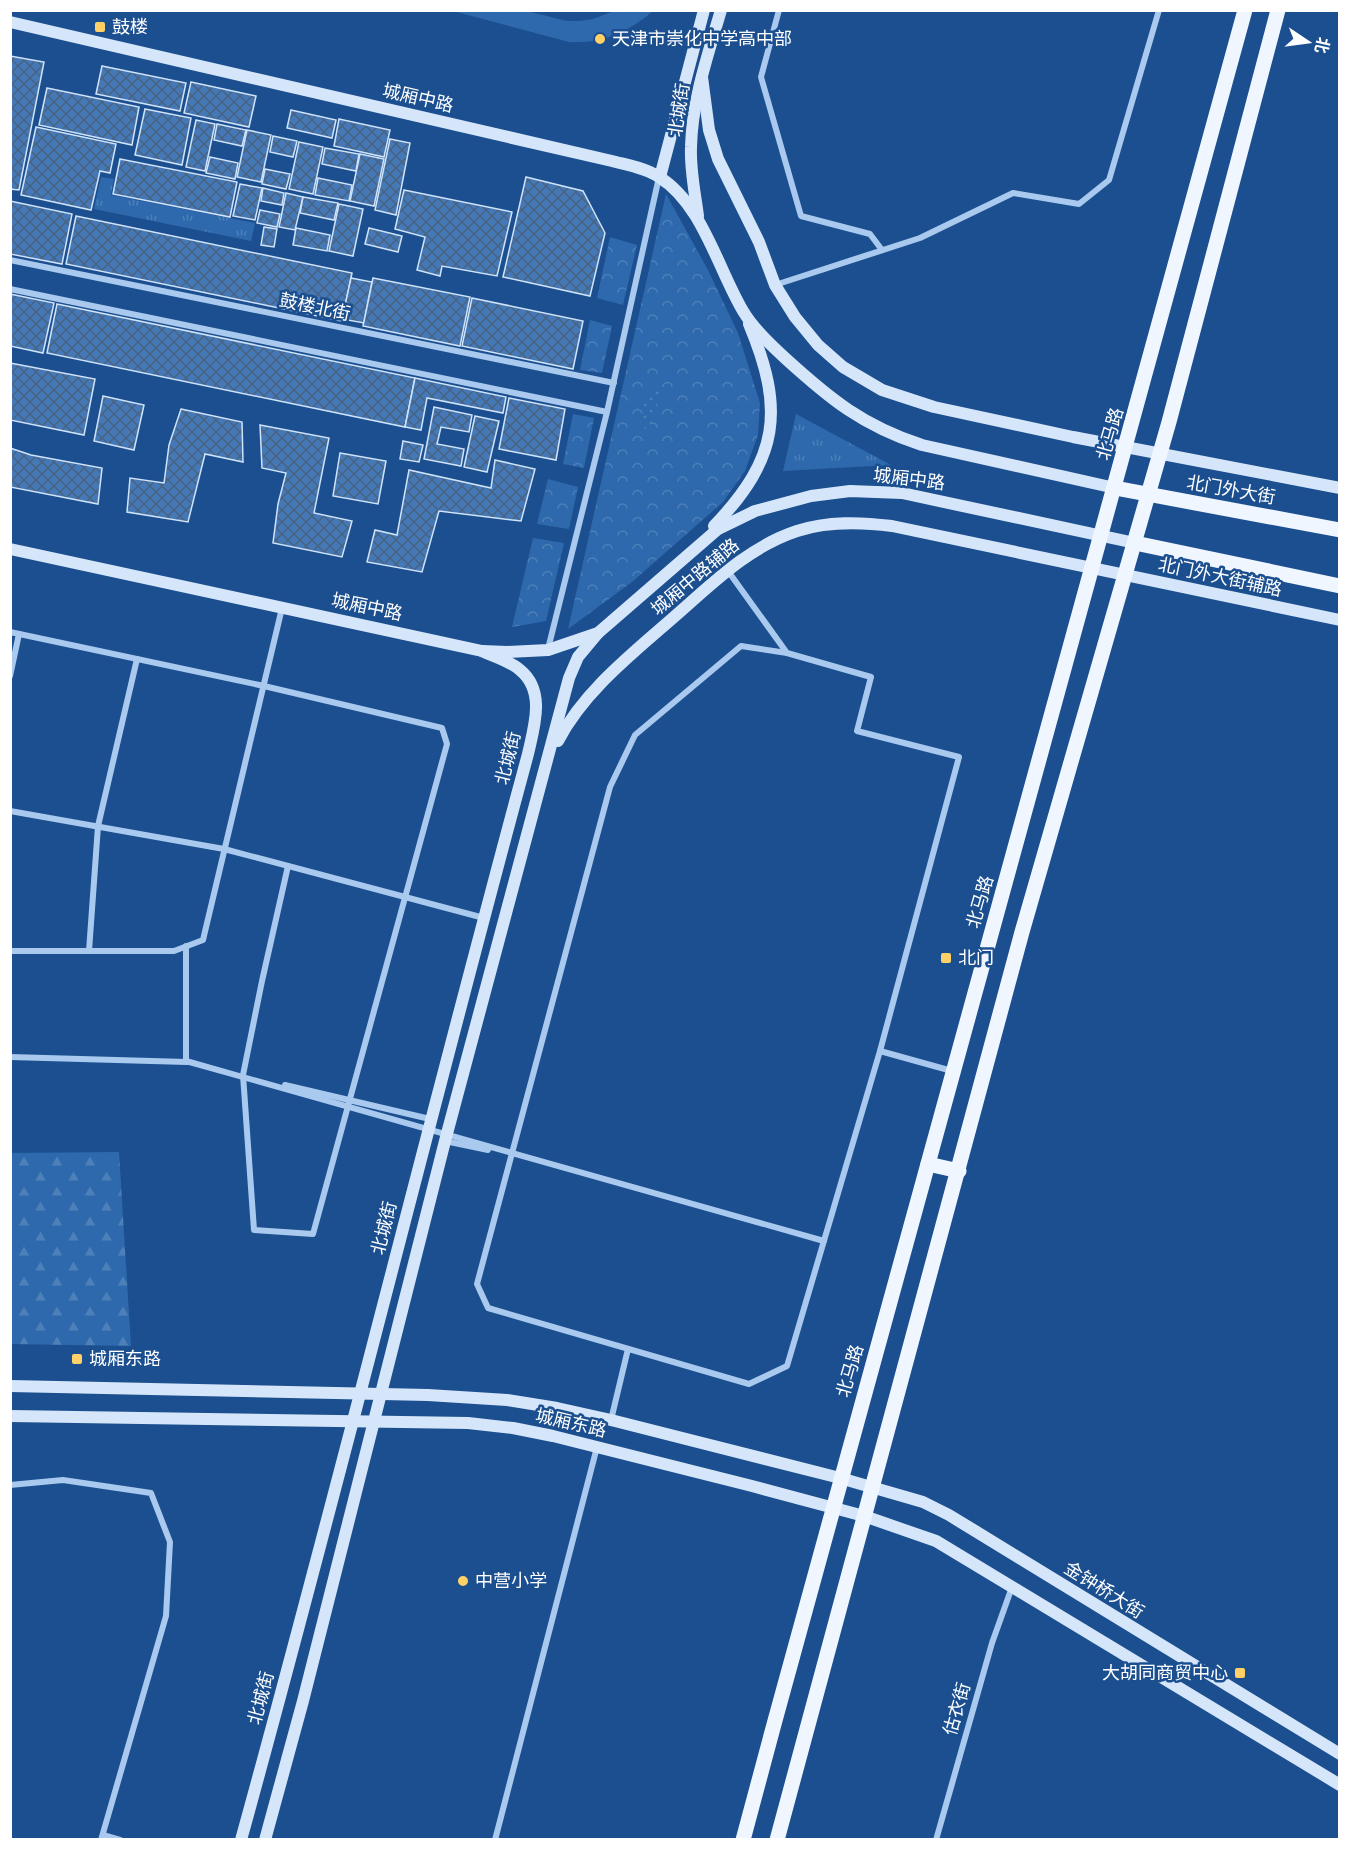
<svg xmlns="http://www.w3.org/2000/svg" width="1350" height="1850" viewBox="0 0 1350 1850" font-family="Jost,'Noto Sans SC',sans-serif">
<defs>
<pattern id="grass-tufts" width="24" height="20" patternUnits="userSpaceOnUse" patternTransform="scale(1.5)"><rect width="24" height="20" fill="#2e69ad"/><path d="M3 7l-1-3M5 7V3M7 7l1-3M15 17l-1-3M17 17v-4M19 17l1-3" fill="none" stroke="#4d80b9"/></pattern>
<pattern id="forest-firs" width="22" height="20" patternUnits="userSpaceOnUse" patternTransform="scale(1.5)"><rect width="22" height="20" fill="#2e69ad"/><path d="M5 1l3.5 6h-7zM16 11l3.5 6h-7z" fill="#4d80b9"/></pattern>
<pattern id="park-crowns" width="20" height="18" patternUnits="userSpaceOnUse" patternTransform="scale(1.5)"><rect width="20" height="18" fill="#2e69ad"/><path d="M2 6a3 3 0 1 1 6 0M12 15a3 3 0 1 1 6 0" fill="none" stroke="#4d80b9"/></pattern>
<pattern id="garden-dots" width="8" height="8" patternUnits="userSpaceOnUse" patternTransform="scale(1.5)"><rect width="8" height="8" fill="#2e69ad"/><path d="M2 2h.1M6 6h.1" fill="none" stroke="#4d80b9" stroke-width="1.8" stroke-linecap="round"/></pattern>
<pattern id="building-cross-hatch" width="8" height="8" patternUnits="userSpaceOnUse" patternTransform="scale(1.5)"><rect width="8" height="8" fill="#4478b7"/><path d="M0 0l8 8M0 8l8-8" fill="none" stroke="#486282"/></pattern>
</defs>
<rect width="100%" height="100%" fill="#1b4f8f"/>
<g fill="url(#grass-tufts)">
<polygon points="101,177 114,179 111,195 255,223 251,241 94,209"/>
<polygon points="796,414 891,465 783,471"/>
</g>
<polygon fill="url(#forest-firs)" points="119,1152 131,1346 11,1344 11,1153"/>
<g fill="url(#park-crowns)">
<polygon points="666,194 708,270 738,333 760,403 758,435 745,471 723,502 632,582 568,629"/>
<polygon points="610,237 637,245 623,305 597,298"/>
<polygon points="590,320 612,326 602,373 580,370"/>
<polygon points="573,414 594,418 584,468 563,464"/>
<polygon points="548,479 578,487 569,529 537,524"/>
<polygon points="533,538 564,543 546,621 512,627"/>
</g>
<polygon fill="url(#garden-dots)" points="648,389 660,392 651,430 639,427"/>
<path fill="#2e69ad" d="M453 11H527L567 21H579L593 19 614 11H653C629 32 602 44 569 42Z"/>
<g fill="url(#building-cross-hatch)" stroke="#cfe3fa" stroke-width="1.5">
<polygon points="10,56 44,62 19,190 10,189"/>
<polygon points="102,66 186,83 180,111 96,94"/>
<polygon points="191,82 256,96 249,127 184,113"/>
<polygon points="47,88 139,107 132,145 39,125"/>
<polygon points="145,109 191,118 182,165 135,155"/>
<polygon points="291,110 336,120 332,138 287,128"/>
<polygon points="339,119 390,130 384,157 334,146"/>
<polygon points="196,120 215,124 205,171 186,167"/>
<polygon points="217,124 246,130 242,146 214,140"/>
<polygon points="36,127 116,144 110,173 100,171 91,210 21,195"/>
<polygon points="247,130 271,135 261,182 237,177"/>
<polygon points="273,136 297,141 293,157 270,152"/>
<polygon points="390,139 410,143 396,215 375,210"/>
<polygon points="299,142 323,147 313,194 289,189"/>
<polygon points="325,148 359,154 356,171 322,164"/>
<polygon points="360,154 384,159 374,206 350,201"/>
<polygon points="210,157 238,163 235,179 206,173"/>
<polygon points="120,159 237,182 230,217 113,194"/>
<polygon points="265,169 290,174 286,189 262,184"/>
<polygon points="526,177 583,191 605,233 590,296 503,277"/>
<polygon points="318,178 352,185 349,201 315,195"/>
<polygon points="240,184 262,188 255,220 233,216"/>
<polygon points="263,188 284,193 282,205 261,201"/>
<polygon points="404,190 512,212 497,276 442,266 440,276 417,270 425,237 395,229"/>
<polygon points="286,193 303,197 295,230 279,227"/>
<polygon points="303,197 338,203 334,220 300,213"/>
<polygon points="10,201 72,214 62,264 10,254"/>
<polygon points="339,204 363,209 353,256 329,251"/>
<polygon points="260,210 280,214 277,227 257,223"/>
<polygon points="76,216 352,273 342,321 66,264"/>
<polygon points="264,227 277,229 274,247 261,245"/>
<polygon points="296,228 330,235 327,251 293,245"/>
<polygon points="369,228 402,236 398,252 365,244"/>
<polygon points="351,278 372,282 364,323 342,319"/>
<polygon points="373,278 470,297 460,346 363,326"/>
<polygon points="10,294 54,303 43,353 10,346"/>
<polygon points="472,298 583,321 573,369 462,346"/>
<polygon points="57,304 415,378 405,427 47,353"/>
<polygon points="10,363 95,379 84,435 10,420"/>
<polygon points="415,378 506,397 503,413 427,398 421,430 405,427"/>
<polygon points="103,396 144,405 134,450 94,441"/>
<polygon points="509,398 565,409 556,460 499,449"/>
<polygon points="434,407 472,415 469,432 441,427 437,444 464,449 461,466 424,459"/>
<polygon points="181,409 242,422 243,462 205,454 188,522 127,512 130,478 164,483 169,445"/>
<polygon points="475,416 499,421 487,472 464,467"/>
<polygon points="260,425 329,438 314,513 352,521 342,557 273,543 278,504 286,473 262,468"/>
<polygon points="403,441 423,445 419,462 400,459"/>
<polygon points="10,448 31,455 102,468 98,504 10,487"/>
<polygon points="340,453 386,461 378,504 333,496"/>
<polygon points="495,460 535,469 521,521 439,511 422,572 367,562 375,530 397,535 409,470 491,488"/>
</g>
<g fill="none" stroke-linecap="round" stroke-linejoin="round">
<g stroke="#a9c9ee" stroke-width="6">
<polyline points="779,10 761,77 801,216 870,234 882,250"/>
<polyline points="10,260 614,383"/>
<polyline points="775,285 920,238 1013,193 1079,204 1109,180 1159,10"/>
<polyline points="10,289 607,412"/>
<polyline points="728,571 787,653 871,677 857,731 959,757 880,1051 787,1366 749,1384 488,1308 477,1284 610,787 635,735 741,646 787,653"/>
<polyline points="10,632 264,686 442,728 447,744 313,1234 254,1230 243,1075 262,981 288,866"/>
<polyline points="548,649 607,412 659,177"/>
<polyline points="10,676 19,634"/>
<polyline points="10,811 224,849 484,918"/>
<polyline points="186,946 186,1061 824,1241"/>
<polyline points="10,951 174,951 203,940 282,608"/>
<polyline points="89,951 98,826 137,659"/>
<polyline points="880,1051 952,1071"/>
<polyline points="10,1057 187,1062"/>
<polyline points="285,1085 430,1119"/>
<polyline points="445,1141 488,1150"/>
<polyline points="611,1420 628,1349"/>
<polyline points="10,1485 63,1480 151,1493 170,1542 166,1616 101,1840"/>
<polyline points="103,1835 120,1840"/>
<polyline points="495,1840 597,1447"/>
<polyline points="936,1840 992,1643 1012,1587"/>
</g>
<g stroke="#d6e6fa" stroke-width="12">
<path d="M10 22 612 161C627 165 646 168 659 177 702 203 718 269 743 311 753 328 770 344 785 358 830 399 863 426 922 445L1115 488"/>
<polyline points="702,77 709,130 718,159 759,242 775,285 795,317 818,345 843,367 882,390 934,407 1073,437 1340,488"/>
<polyline points="660,177 704,10"/>
<path d="M698 216C695 193 690 170 691 147 692 100 708 55 721 10"/>
<path d="M714 526C779 458 785 410 749 324"/>
<polyline points="10,549 482,651 507,652 548,650 598,633 718,529 755,511 811,496 850,491 902,493 1135,543"/>
<path d="M558 741C584 691 633 653 674 617 711 585 748 547 797 531 828 521 860 522 892 526L1340 620"/>
<polyline points="10,1386 428,1395 507,1400 557,1408 611,1420 840,1478 923,1502 949,1515 1340,1754"/>
<polyline points="10,1416 468,1423 513,1428 553,1436 752,1486 864,1516 936,1541 1340,1785"/>
<path d="M241 1840C341 1479 430 1115 528 754 534 727 546 691 520 670 510 661 495 657 482 651"/>
<polyline points="265,1840 303,1701 445,1141 569,678 578,657 598,633"/>
</g>
<g stroke="#f0f6ff" stroke-width="15">
<polyline points="1115,488 1340,530"/>
<polyline points="1135,543 1340,586"/>
<polyline points="928,1164 959,1171"/>
<path d="M743 1840C906 1229 1080 621 1245 10"/>
<polyline points="777,1840 1022,932 1169,422 1278,10"/>
</g>
</g>
<g fill="#ffd166" stroke="#1b4f8f" stroke-width="2">
<rect x="94" y="21" width="12" height="12" rx="3"/>
<circle cx="600" cy="39" r="6"/>
<rect x="940" y="952" width="12" height="12" rx="3"/>
<rect x="71" y="1353" width="12" height="12" rx="3"/>
<circle cx="463" cy="1581" r="6"/>
<rect x="1234" y="1667" width="12" height="12" rx="3"/>
</g>
<g text-anchor="middle" stroke-width="5" stroke-linejoin="round" paint-order="stroke">
<g font-size="18" fill="#fff" stroke="#1b4f8f" text-anchor="start">
<text x="112" y="33">鼓楼</text>
<text x="612" y="45">天津市崇化中学高中部</text>
<text x="958" y="964">北门</text>
<text x="89" y="1365">城厢东路</text>
<text x="475" y="1587">中营小学</text>
<text x="1228" y="1679" text-anchor="end">大胡同商贸中心</text>
</g>
<g font-size="18" fill="#fff" stroke="#1b4f8f">
<text transform="translate(418 98) rotate(13)" y="6">城厢中路</text>
<text transform="translate(679 110) rotate(-81)" y="6">北城街</text>
<text transform="translate(315 307) rotate(12)" y="6">鼓楼北街</text>
<text transform="translate(1110 434) rotate(-74)" y="6">北马路</text>
<text transform="translate(909 479) rotate(7)" y="6">城厢中路</text>
<text transform="translate(1231 490) rotate(10)" y="6">北门外大街</text>
<text transform="translate(695 577) rotate(-40)" y="6">城厢中路辅路</text>
<text transform="translate(1220 577) rotate(12)" y="6">北门外大街辅路</text>
<text transform="translate(367 607) rotate(12)" y="6">城厢中路</text>
<text transform="translate(508 758) rotate(-76)" y="6">北城街</text>
<text transform="translate(980 902) rotate(-74)" y="6">北马路</text>
<text transform="translate(384 1228) rotate(-76)" y="6">北城街</text>
<text transform="translate(850 1371) rotate(-74)" y="6">北马路</text>
<text transform="translate(571 1423) rotate(13)" y="6">城厢东路</text>
<text transform="translate(1104 1590) rotate(32)" y="6">金钟桥大街</text>
<text transform="translate(261 1698) rotate(-75)" y="6">北城街</text>
<text transform="translate(957 1709) rotate(-74)" y="6">估衣街</text>
</g>
</g>
<rect width="1350" height="1850" fill="none" stroke="#ffffff" stroke-width="24"/>
<g transform="translate(1308 42) rotate(103)" stroke="#1b4f8f" stroke-width="4.5" paint-order="stroke">
<path d="M0-4.5L10 22L0 15L-10 22Z" fill="#ffffff"/>
<text y="-9" font-size="16" font-weight="bold" text-anchor="middle" fill="#ffffff">北</text>
</g>
</svg>
